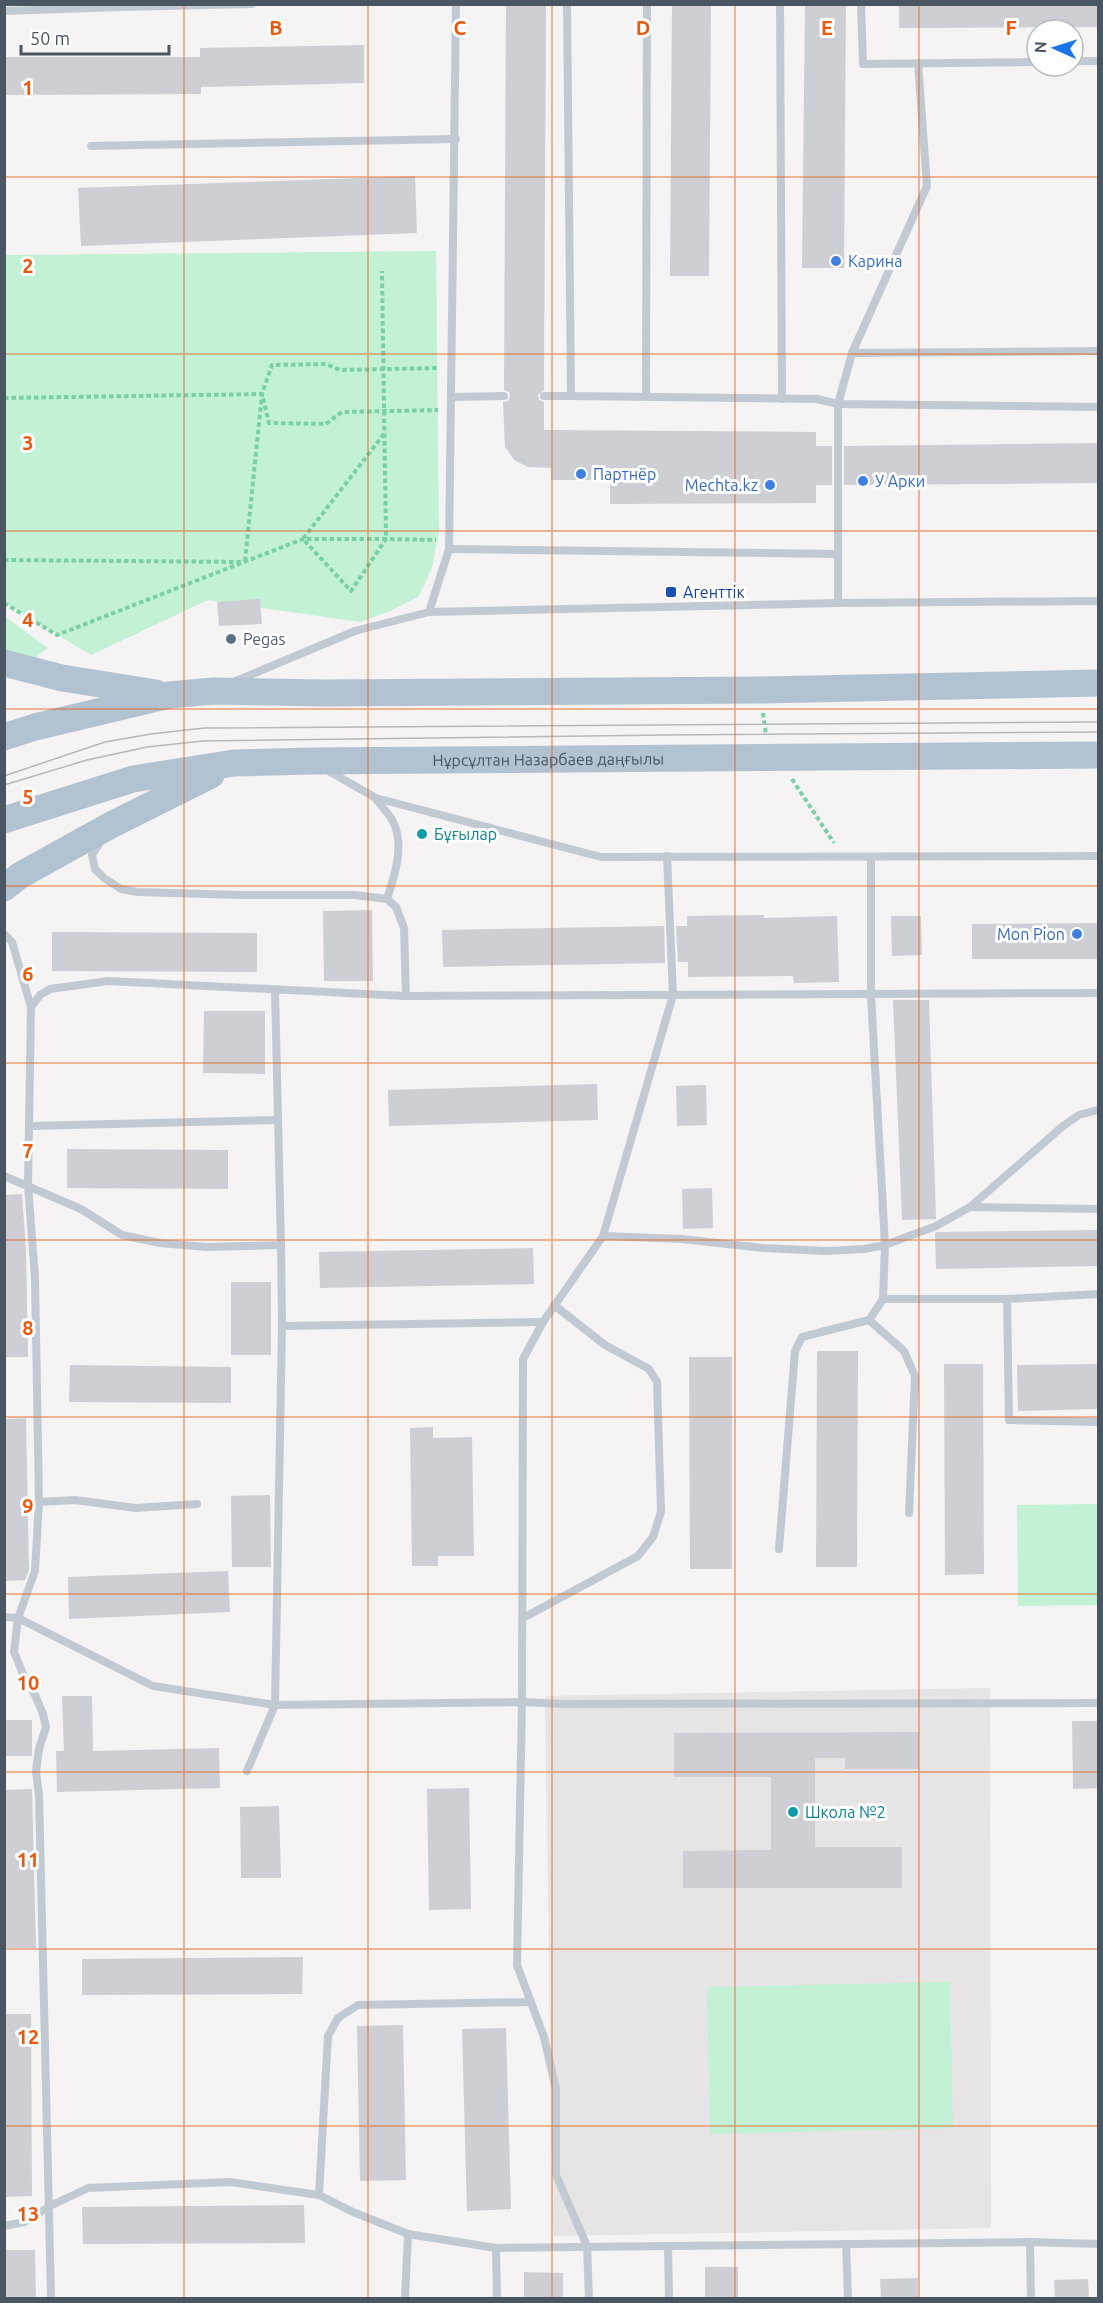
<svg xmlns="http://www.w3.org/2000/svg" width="1103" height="2303" viewBox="0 0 1103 2303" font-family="Ubuntu,sans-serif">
<rect width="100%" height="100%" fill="#f5f3f3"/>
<polygon fill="#e6e4e5" points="990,1688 991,2228 553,2236 545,1696"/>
<g fill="#c3f1d5">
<polygon points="436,251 439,531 432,568 419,596 390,611 360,622 208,600 91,655 5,603 4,255"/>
<polygon points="4,616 48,648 32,660 5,653"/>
<polygon points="1098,1504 1098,1605 1018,1606 1017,1505"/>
<polygon points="950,1982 953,2128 710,2134 707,1987"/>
</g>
<g fill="#cdcfd5">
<polygon points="506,4 546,4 544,390 538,395 539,400 544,402 544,430 816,432 816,446 832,446 832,485 816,485 816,503 610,504 610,480 551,480 551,468 528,467 514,460 505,447 503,402 508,401 510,396 509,392 504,390"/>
<polygon points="672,4 711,4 709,276 670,276"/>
<polygon points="805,4 846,4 844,268 802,268"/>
<polygon points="899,4 1098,4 1098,27 899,28"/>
<polygon points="364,45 364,83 201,87 201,94 4,95 4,57 200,57 200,48"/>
<polygon points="415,176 417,233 81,246 78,188"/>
<polygon points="1098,443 1098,483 844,485 844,446"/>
<polygon points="260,599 262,624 219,626 217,602"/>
<polygon points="372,910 373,981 324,981 323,911"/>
<polygon points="764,915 764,918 837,916 839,982 794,983 793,976 688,977 688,962 678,962 676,926 687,926 687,916"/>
<polygon points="891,916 921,916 922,955 892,956"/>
<polygon points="1098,923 1098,959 972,959 972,924"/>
<polygon points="664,926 665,963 443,967 442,930"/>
<polygon points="52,932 257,933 257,972 52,971"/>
<polygon points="893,1000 929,1000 936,1219 902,1220"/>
<polygon points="204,1011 265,1011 265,1074 203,1073"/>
<polygon points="597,1084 598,1120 389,1126 388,1090"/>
<polygon points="706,1085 707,1125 677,1126 676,1086"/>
<polygon points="67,1149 228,1150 228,1189 67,1188"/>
<polygon points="712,1188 713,1228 683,1229 682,1189"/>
<polygon points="22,1194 26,1250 28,1357 4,1357 4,1195"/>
<polygon points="1098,1230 1098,1266 936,1269 935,1233 937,1232"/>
<polygon points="533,1248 534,1284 320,1288 319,1252"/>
<rect x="231" y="1282" width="40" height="73"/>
<polygon points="817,1351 858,1351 857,1567 816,1567"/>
<polygon points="689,1357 732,1357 732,1569 690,1569"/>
<polygon points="944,1364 983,1364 984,1574 945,1575"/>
<polygon points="1098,1364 1098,1409 1018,1411 1017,1365"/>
<polygon points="70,1365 231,1367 231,1403 69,1402"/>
<polygon points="26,1418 29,1570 25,1580 4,1581 4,1419"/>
<polygon points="433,1427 433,1438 472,1437 474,1556 438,1556 438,1566 412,1566 410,1428"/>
<polygon points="270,1495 271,1567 232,1567 231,1496"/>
<polygon points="228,1571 230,1612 69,1619 68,1577"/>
<polygon points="62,1696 92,1696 93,1751 219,1748 220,1788 57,1792 56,1751 64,1751"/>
<rect x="4" y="1720" width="28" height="36"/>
<polygon points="1072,1721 1098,1721 1098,1788 1073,1789"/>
<polygon points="919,1732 919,1769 845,1769 845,1758 815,1758 815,1847 902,1847 902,1888 683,1888 683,1851 771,1850 771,1777 674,1777 674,1733"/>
<polygon points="469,1788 471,1909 429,1910 427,1789"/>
<polygon points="32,1789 36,1948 4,1948 4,1790"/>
<polygon points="279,1806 281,1878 241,1878 240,1807"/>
<polygon points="303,1957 302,1994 82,1995 82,1959"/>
<polygon points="4,2014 31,2014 32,2196 4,2197"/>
<polygon points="403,2025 406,2180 360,2181 357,2026"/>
<polygon points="506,2028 511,2209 467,2211 462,2029"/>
<polygon points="304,2205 305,2243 83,2244 82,2207"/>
<polygon points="4,2250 35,2250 36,2298 4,2298"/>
<rect x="705" y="2267" width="33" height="31"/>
<polygon points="524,2272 563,2273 563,2298 524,2298"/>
<polygon points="918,2278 918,2298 881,2298 880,2279"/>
<polygon points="1088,2279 1089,2298 1055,2298 1054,2280"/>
</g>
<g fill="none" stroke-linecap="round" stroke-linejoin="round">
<g stroke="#7ad0a6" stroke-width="4" stroke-dasharray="4.5 3" stroke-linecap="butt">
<polyline points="4,398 262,394 269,423 326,424 342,412 438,410"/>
<polyline points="384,434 303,539 351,591 386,539 436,540"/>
<polyline points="4,560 241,562"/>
<polyline points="245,561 262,394 272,365 326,364 340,370 437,368"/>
<polyline points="4,603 57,635 303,539 386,539 382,271"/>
<polyline points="763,713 766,735"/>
<polyline points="792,779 834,843"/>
</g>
<g stroke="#c1cad2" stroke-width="8">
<polyline points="121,4 121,7 252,4"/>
<polyline points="567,4 571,396 817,399 838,404 1098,407"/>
<polyline points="780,4 782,399"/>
<polyline points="861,4 863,64 1037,62"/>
<polyline points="4,11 121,7"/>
<polyline points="1073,61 1098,61"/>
<polyline points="91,146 456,139"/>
<polyline points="852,353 1098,351"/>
<polyline points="544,396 571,396"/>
<polyline points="453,397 504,396"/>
<polyline points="646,397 647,4"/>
<polyline points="449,549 838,554"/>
<polyline points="838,603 838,404 852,353 927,186 918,63"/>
<polyline points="429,612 449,549 456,4"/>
<polyline points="236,681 355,631 429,612 838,603 1098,601"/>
<polyline points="327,770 376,798 601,857 1098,856"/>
<path d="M376 799C381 805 387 812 391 818 406 842 395 875 387 899"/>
<polyline points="102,839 92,855 95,869 104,878 121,889 138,892 241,895 355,895 387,899 396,907 404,928 406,996"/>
<polyline points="4,934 12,942 31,1007"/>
<polyline points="30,1126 277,1120"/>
<polyline points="4,1176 81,1209 122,1235 160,1243 207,1247 281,1245 275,990"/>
<polyline points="970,1207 1098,1209"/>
<polyline points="603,1236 681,1239 764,1248 827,1251 864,1249 885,1245 936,1226 970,1207 1063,1126 1079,1115 1098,1110"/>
<polyline points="883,1299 1007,1299 1098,1294"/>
<polyline points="1007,1299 1009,1420 1098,1422"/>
<polyline points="869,1320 904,1351 915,1376 909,1513"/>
<polyline points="282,1326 543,1322"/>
<polyline points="39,1502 75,1500 136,1508 197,1504"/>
<polyline points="779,1549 795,1351 802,1337 869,1320 883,1299 885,1245 871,995 871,857"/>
<polyline points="4,1617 18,1618 153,1686 275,1705 522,1702 562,1704 1098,1703"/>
<polyline points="523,1618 638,1556 653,1537 661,1512 657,1382 649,1369 605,1345 554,1305"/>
<polyline points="247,1771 275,1705 282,1326 281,1245"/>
<polyline points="319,2195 328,2036 338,2018 358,2005 531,2002"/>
<polyline points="4,2226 25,2222 50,2206 88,2188 230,2182 319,2195 353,2212 408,2234 405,2298"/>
<polyline points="408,2234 496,2248 1030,2242 1098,2244"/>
<polyline points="1030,2242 1031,2298"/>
<polyline points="846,2244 848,2298"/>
<polyline points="668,2246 669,2298"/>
<polyline points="496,2248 497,2298"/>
<polyline points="51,2298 39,1795 36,1771 39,1749 46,1727 43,1714 35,1695 23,1674 14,1652 18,1618 35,1571 39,1502 35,1278 28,1185 31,1007 40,995 50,989 108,981 406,996 1098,993"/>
<polyline points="589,2298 587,2246 556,2175 556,2089 544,2037 517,1965 522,1702 523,1359 543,1322 603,1236 673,995 667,856"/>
</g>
<g stroke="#b3c2d1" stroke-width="27">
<polyline points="4,663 62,678 156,693"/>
<polyline points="4,737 35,727 169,695 214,691 323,693 760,690 1098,683"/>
<path id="s1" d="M4 820 133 779 234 763 311 761 1098 755"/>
<polyline points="4,888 19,876 111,825 211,775"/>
</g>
<g stroke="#b5b8bd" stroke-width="1.5">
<polyline points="4,776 105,742 151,734 204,728 1098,722"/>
<polyline points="4,785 87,760 147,747 203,741 665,735 1098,732"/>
</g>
</g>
<path fill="none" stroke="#e8590c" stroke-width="1.5" stroke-opacity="0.55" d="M184 4V2298M368 4V2298M552 4V2298M735 4V2298M919 4V2298M4 177H1098M4 354H1098M4 531H1098M4 709H1098M4 886H1098M4 1063H1098M4 1240H1098M4 1417H1098M4 1594H1098M4 1772H1098M4 1949H1098M4 2126H1098"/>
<g fill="#3f7fe0" stroke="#fff" stroke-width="2">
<circle cx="836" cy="261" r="6"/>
<circle cx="581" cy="474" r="6"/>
<circle cx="863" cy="481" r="6"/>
<circle cx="770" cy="485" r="6"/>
<circle cx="1077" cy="934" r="6"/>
</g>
<rect fill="#1a4fb4" stroke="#fff" stroke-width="2" x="665" y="586" width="12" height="12" rx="3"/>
<circle fill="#5c6f8a" stroke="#fff" stroke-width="2" cx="231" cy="639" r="6"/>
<g fill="#0f9aa8" stroke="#fff" stroke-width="2">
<circle cx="422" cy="834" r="6"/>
<circle cx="793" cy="1812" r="6"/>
</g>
<g text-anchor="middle" stroke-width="6" stroke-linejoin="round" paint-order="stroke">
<g font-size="16" fill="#366cbe" stroke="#fff" text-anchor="start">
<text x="848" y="267">Карина</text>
<text x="593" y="480">Партнёр</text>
<text x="875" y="487">У Арки</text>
<text x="758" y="491" text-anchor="end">Mechta.kz</text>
<text x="1065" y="940" text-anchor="end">Mon Pion</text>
</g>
<g font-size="16" fill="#164399" stroke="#fff" text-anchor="start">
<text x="683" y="598">Агенттік</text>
</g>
<g font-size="16" fill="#4e5e75" stroke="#fff" text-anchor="start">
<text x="243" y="645">Pegas</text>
</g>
<g font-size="16" fill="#4a5661" stroke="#fff">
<text dy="6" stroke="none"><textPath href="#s1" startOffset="552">Нұрсұлтан Назарбаев даңғылы</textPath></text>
</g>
<g font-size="16" fill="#0d838f" stroke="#fff" text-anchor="start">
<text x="434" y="840">Бұғылар</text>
<text x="805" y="1818">Школа №2</text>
</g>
</g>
<g font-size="20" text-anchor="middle" font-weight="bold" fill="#e8590c" stroke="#fff" stroke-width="6" stroke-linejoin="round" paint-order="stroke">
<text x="276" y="35">B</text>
<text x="460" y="35">C</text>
<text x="643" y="35">D</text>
<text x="827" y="35">E</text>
<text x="1011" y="35">F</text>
<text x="28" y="95">1</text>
<text x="28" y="273">2</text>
<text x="28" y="450">3</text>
<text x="28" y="627">4</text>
<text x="28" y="804">5</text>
<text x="28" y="981">6</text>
<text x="28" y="1158">7</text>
<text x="28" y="1335">8</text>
<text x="28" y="1513">9</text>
<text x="28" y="1690">10</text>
<text x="28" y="1867">11</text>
<text x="28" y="2044">12</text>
<text x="28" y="2221">13</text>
</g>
<rect width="1103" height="2303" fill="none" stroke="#4a5661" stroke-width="12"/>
<g transform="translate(1055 48) rotate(273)"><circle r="28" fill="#ffffff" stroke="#b7bbc0" stroke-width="1.5"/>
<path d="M0-4.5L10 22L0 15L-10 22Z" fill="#1a73e8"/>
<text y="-9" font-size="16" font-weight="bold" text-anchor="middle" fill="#4a5661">N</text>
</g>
<path d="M21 45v9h148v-9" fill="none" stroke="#4a5661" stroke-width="3"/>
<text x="30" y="45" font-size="18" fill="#4a5661" stroke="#ffffff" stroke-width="4.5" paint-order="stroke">50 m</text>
</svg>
